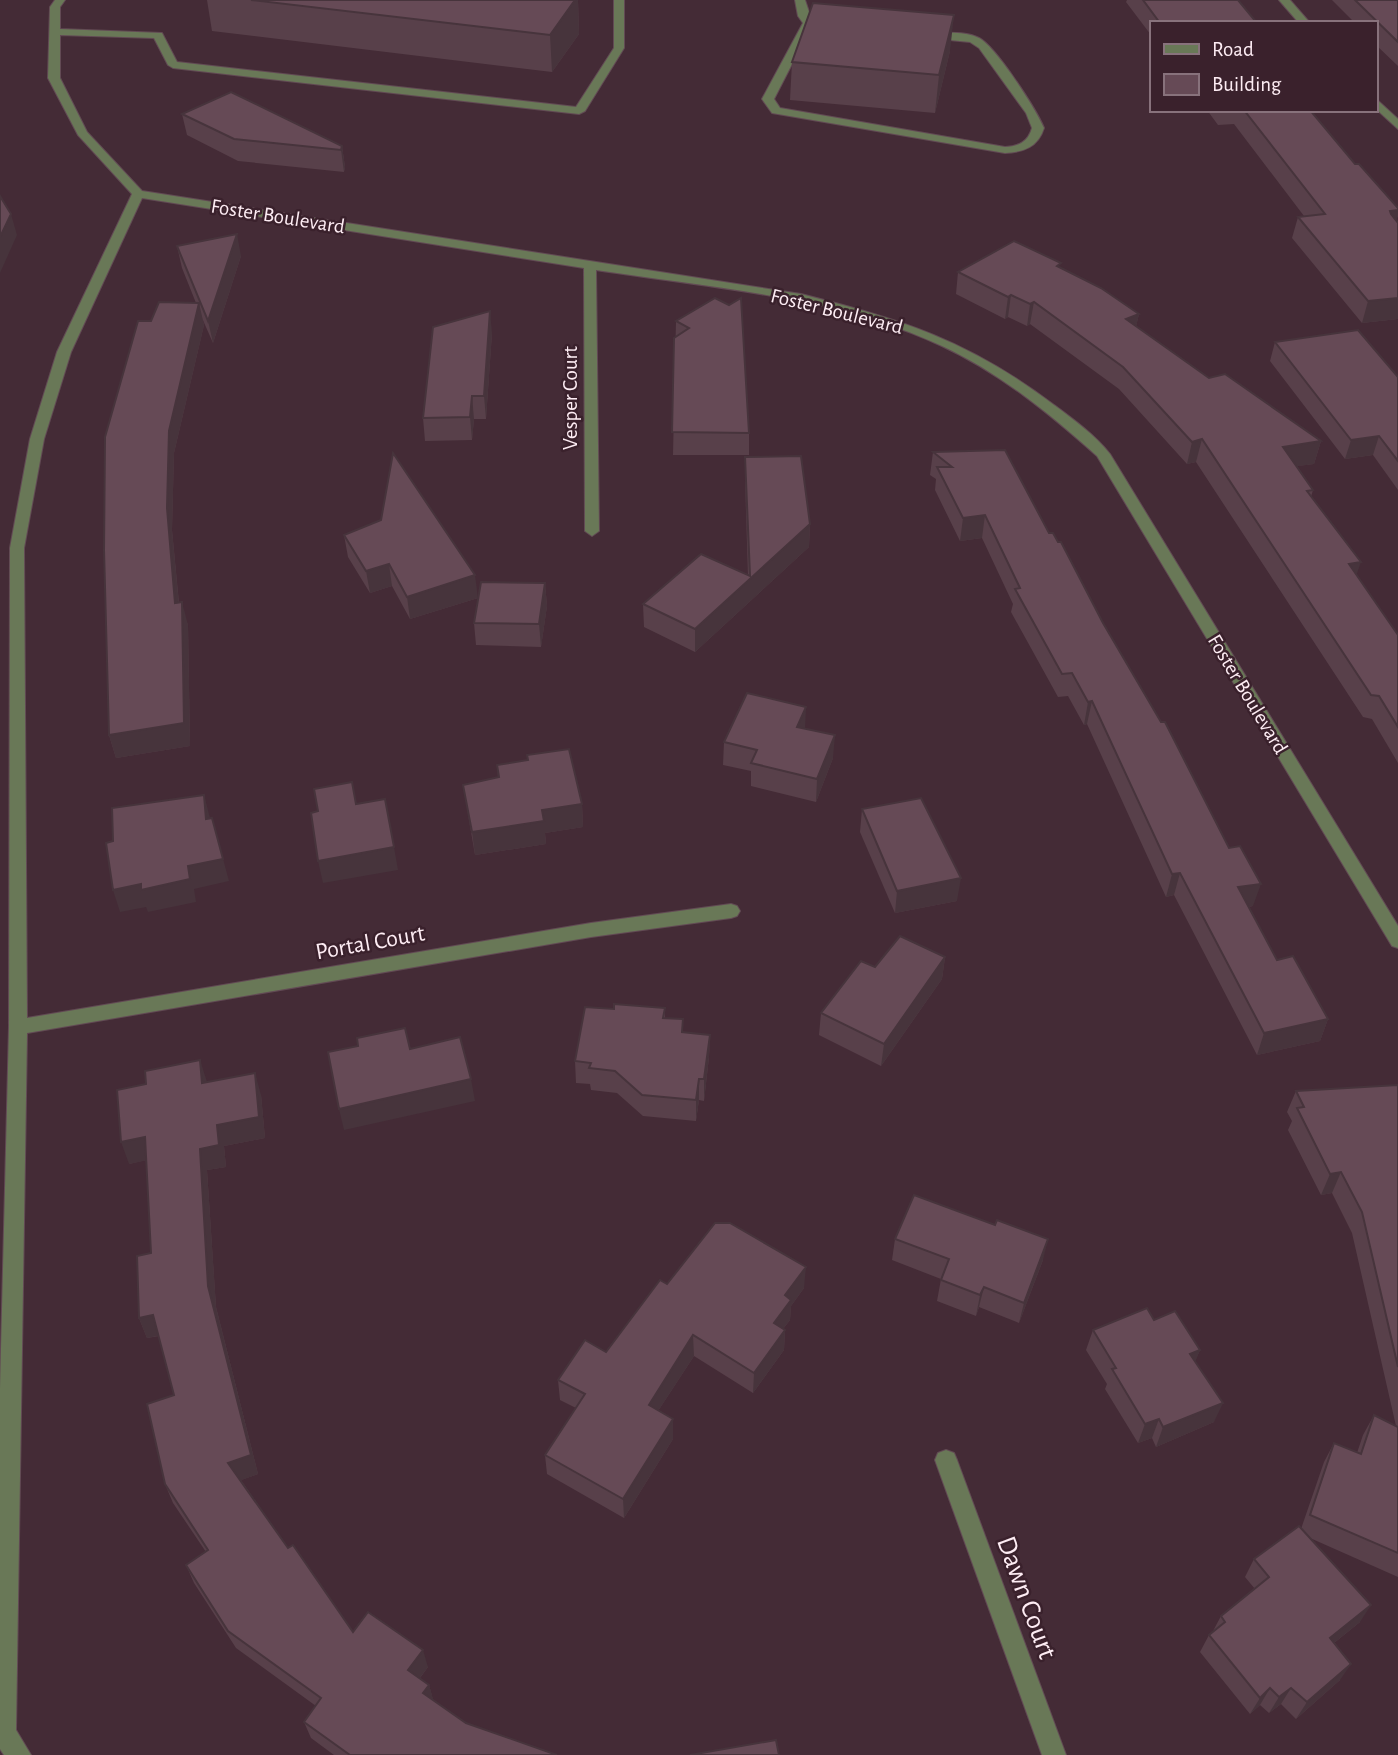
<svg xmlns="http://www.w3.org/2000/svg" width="1398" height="1755" viewBox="0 0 1398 1755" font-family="'Alegreya Sans',sans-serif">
<rect width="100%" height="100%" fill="#442b36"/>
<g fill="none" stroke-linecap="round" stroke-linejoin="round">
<defs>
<g id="minor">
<path d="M55 0H65L60 7V29L162 33 177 62 576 107 614 48V0H624V48L585 111 579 114 173 68 168 65 154 38 60 35V78L87 132 142 191 801 294C903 320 968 340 1054 405 1073 419 1095 435 1110 454L1398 926V948L1392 946 1097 456C1050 414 1000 373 942 346 835 296 712 288 596 270L599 531 592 536 585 531 584 268 142 198 71 352 44 439 24 548 27 1018 591 923 731 904 737 906 740 911 737 916 731 918 591 937 27 1033 16 1730 31 1755H4L0 1749V1389L9 1027 10 548 30 439 57 352 132 194 78 135 48 78 50 7Z"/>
<path d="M795 0H805L812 21 833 27 828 30 811 27 774 99 780 108 1005 147C1019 146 1028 142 1032 128L1026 113 979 48 970 42 929 38 924 35 929 32C943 33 966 31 979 38 996 47 1036 109 1044 128 1038 147 1024 152 1005 153L772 113 762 99 803 23 798 16Z"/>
<polygon points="1279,0 1290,0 1310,23 1299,23"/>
<polygon points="1375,98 1398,119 1398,129 1375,108"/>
<polygon points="946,1450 954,1453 957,1460 1066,1755 1042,1755 935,1460 938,1453"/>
</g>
</defs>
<use href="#minor" stroke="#624a54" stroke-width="2"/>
<use href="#minor" fill="#697857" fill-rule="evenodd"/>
</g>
<g fill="#58404a">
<polygon points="207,0 578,0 579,34 552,72 212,31"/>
<polygon points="1127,0 1238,0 1257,23 1151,23 1151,35 1126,2"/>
<polygon points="1332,0 1398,0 1398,66 1375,44 1375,23 1355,23"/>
<polygon points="950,51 935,113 790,100 792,62"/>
<polygon points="1207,110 1310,110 1355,164 1398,208 1398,215 1396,221 1398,223 1398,319 1362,323 1292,238 1298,217 1304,216 1234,124 1218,125"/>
<polygon points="182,114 342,146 345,167 344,172 238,161 187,135"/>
<polygon points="177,246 241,256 213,343 202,318 204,325 174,453 172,530 179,603 188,625 190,746 116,758 109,735 151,321 196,303 182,268"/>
<polygon points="1060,268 1139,314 1136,326 1209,378 1321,441 1314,464 1297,466 1313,490 1311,497 1357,575 1398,635 1398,763 1372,719 1363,717 1196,462 1187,464 1119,389 1030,324 1027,326 1008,317 1005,319 956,294 958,272"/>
<polygon points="715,298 749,433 749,455 673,455 676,321"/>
<polygon points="492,333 486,419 474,419 472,440 425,441 423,418"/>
<polygon points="1275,342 1398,377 1398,490 1373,455 1345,459 1270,361"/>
<polygon points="933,452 1049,533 1103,623 1253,906 1248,907 1277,960 1328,1019 1320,1041 1257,1055 1174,895 1166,897 1087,724 1084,725 1068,696 1058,697 1011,612 1013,604 982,538 960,541 935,490 936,479 930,475"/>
<polygon points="745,457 810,524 809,547 695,652 644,627 643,604 748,576 745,480"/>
<polygon points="344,535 478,598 545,583 547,606 541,647 476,645 474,623 478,598 410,619 392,586 370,593 348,557"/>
<polygon points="805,729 833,758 816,802 751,786 751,771 723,765 724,742"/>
<polygon points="497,765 582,804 583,827 545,833 546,844 475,855 463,785 498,777"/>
<polygon points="862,809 957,901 895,913 860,832"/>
<polygon points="945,957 942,979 881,1066 819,1035 821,1013 875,967"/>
<polygon points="665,1008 665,1018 683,1032 710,1035 709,1057 704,1101 699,1100 696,1121 643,1116 617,1093 591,1090 590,1084 576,1083 575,1061 614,1009"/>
<polygon points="207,1082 261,1095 265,1138 224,1146 226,1167 207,1170 216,1307 258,1474 241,1480 288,1548 353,1632 428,1667 420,1678 429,1685 433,1700 466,1723 557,1755 334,1755 311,1738 304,1722 316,1706 236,1648 194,1583 186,1565 206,1552 173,1503 165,1484 174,1395 159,1336 147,1338 139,1318 151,1253 146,1160 129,1164"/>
<polygon points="1398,1085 1398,1577 1310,1538 1360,1622 1334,1643 1340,1680 1296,1719 1281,1704 1269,1713 1260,1705 1250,1714 1200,1652 1209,1635 1213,1631 1221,1616 1255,1589 1245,1577 1254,1559 1301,1529 1324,1462 1334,1443 1357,1453 1363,1435 1374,1415 1396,1426 1352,1233 1332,1193 1321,1195 1288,1130 1292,1121 1287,1112 1296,1091"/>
<polygon points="895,1239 1043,1260 1019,1323 979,1307 976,1316 937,1301 941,1279 892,1260"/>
<polygon points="667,1284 804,1288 791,1306 790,1320 783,1329 785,1330 784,1350 753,1393 694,1356 658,1411 673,1419 673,1439 624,1518 547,1474 545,1455 576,1408 560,1400 558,1380 606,1352"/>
<polygon points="1154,1320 1200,1350 1195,1361 1214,1422 1156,1447 1152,1438 1138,1443 1105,1389 1107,1384 1086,1350 1093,1330"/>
</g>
<g fill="#47343c">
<polygon points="575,0 578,0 579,34 552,72 550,35"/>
<polygon points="954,15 950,51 935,113 939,75"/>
<polygon points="342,146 345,167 344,172 341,150"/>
<polygon points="1398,210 1398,215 1393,231 1390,211"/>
<polygon points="11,214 17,235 0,273 0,237"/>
<polygon points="237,234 241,256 213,343 208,321"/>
<polygon points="1011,295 1008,317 1005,319 1008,297"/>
<polygon points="1398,298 1398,319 1362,323 1368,301"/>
<polygon points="1034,302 1030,324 1027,326 1030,304"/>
<polygon points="199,303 204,325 174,453 172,530 181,626 175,603 167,508 169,431"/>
<polygon points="490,311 492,333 486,419 484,396"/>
<polygon points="1139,314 1134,336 1126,319"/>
<polygon points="472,396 474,419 472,440 470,417"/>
<polygon points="1379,436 1373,455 1345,459 1351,440"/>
<polygon points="1202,439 1196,462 1187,464 1192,442"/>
<polygon points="1321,441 1314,464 1277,469 1283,447"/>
<polygon points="985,515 982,538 960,541 963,518"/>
<polygon points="810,524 809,547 695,652 695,629"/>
<polygon points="1361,562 1353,585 1349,564"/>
<polygon points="389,564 392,586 370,593 366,571"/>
<polygon points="475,575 478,598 410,619 407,597"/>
<polygon points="545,583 547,606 541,647 539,624"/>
<polygon points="182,602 188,625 190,746 116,758 109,735"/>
<polygon points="1092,701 1087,724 1084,725 1088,702"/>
<polygon points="806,707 805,730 797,727"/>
<polygon points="835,735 833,758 816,802 817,779"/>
<polygon points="204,795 210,818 206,819"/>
<polygon points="582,804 583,827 545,833 546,844 475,855 472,832 542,810"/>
<polygon points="212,818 229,881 194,889 196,902 148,912 146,907 120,912 113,890 141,884 188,866"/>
<polygon points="394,847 398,870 323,883 318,861"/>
<polygon points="1180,873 1174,895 1166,897 1172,874"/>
<polygon points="961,878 957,901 895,913 897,891"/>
<polygon points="1261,884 1253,906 1231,910 1238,887"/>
<polygon points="945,957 942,979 881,1066 884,1044"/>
<polygon points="1328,1019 1320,1041 1257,1055 1264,1033"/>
<polygon points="710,1035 709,1057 704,1101 704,1079"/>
<polygon points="200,1060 207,1082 209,1105 202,1083"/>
<polygon points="255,1073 261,1095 265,1138 224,1146 226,1167 207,1170 216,1307 258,1474 236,1482 228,1463 208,1286 200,1149"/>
<polygon points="471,1079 475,1101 344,1130 339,1109"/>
<polygon points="699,1079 699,1100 696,1121 696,1100"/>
<polygon points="145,1137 153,1159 129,1164 121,1142"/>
<polygon points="1341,1172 1332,1193 1321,1195 1330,1174"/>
<polygon points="1048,1239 1043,1260 1019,1323 1024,1303"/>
<polygon points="806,1267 804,1288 791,1306 790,1320 772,1343 774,1323 785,1295"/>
<polygon points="984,1287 979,1307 976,1316 980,1295"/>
<polygon points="153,1315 162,1335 147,1338 139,1318"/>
<polygon points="785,1330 784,1350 753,1393 754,1373"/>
<polygon points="693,1335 694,1356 649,1425 649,1405"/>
<polygon points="1200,1350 1192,1370 1190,1354"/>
<polygon points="1223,1403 1214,1422 1156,1447 1163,1427"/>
<polygon points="673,1419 673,1439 624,1518 623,1499"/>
<polygon points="1159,1419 1152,1438 1138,1443 1145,1424"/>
<polygon points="1371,1605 1360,1622 1319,1655 1330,1638"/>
<polygon points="423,1650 428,1667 413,1687 408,1670"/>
<polygon points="1351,1664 1340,1680 1296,1719 1307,1702"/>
<polygon points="429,1685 434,1702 423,1693"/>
<polygon points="1270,1688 1260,1705 1250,1714 1260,1698"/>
<polygon points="1291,1688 1281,1704 1269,1713 1279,1697"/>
</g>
<g fill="#664a56" stroke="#47343c" stroke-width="2">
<polygon points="251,0 575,0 550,35"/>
<polygon points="1143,0 1238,0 1257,23 1160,23"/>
<polygon points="1355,0 1398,0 1398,42"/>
<polygon points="813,3 954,15 939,75 792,62"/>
<polygon points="231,92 342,146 341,150 234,139 182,114"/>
<polygon points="1244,110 1310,110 1355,164 1359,164 1398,208 1398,210 1390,211 1391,214 1398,223 1398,298 1368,301 1298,217 1325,214"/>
<polygon points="0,196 11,214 0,237"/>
<polygon points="237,234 208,321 177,246"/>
<polygon points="1014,241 1061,263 1057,266 1101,288 1139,314 1126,319 1209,378 1225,374 1321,441 1283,447 1313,490 1307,491 1361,562 1349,564 1398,635 1398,727 1379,696 1371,695 1202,439 1192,442 1123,367 1034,302 1030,304 1011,295 1008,297 958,272"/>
<polygon points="715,298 729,305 741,298 749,433 672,432 674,338 689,328 676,321"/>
<polygon points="159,302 199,303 169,431 167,508 175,603 182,602 184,723 109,735 104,550 105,437 138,321 151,321"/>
<polygon points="490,311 484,396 472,396 470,417 423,418 433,327"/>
<polygon points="1358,330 1398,377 1398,461 1379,436 1351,440 1275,342"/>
<polygon points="1005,450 1049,533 1053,533 1058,542 1061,542 1103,623 1161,722 1165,722 1229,848 1240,846 1261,884 1238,887 1277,960 1293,956 1328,1019 1264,1033 1180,873 1172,874 1092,701 1088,702 1072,673 1062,674 1015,589 1020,588 985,515 963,518 937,467 952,467 933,452"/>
<polygon points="393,453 475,575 407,597 389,564 366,571 344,535 381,520"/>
<polygon points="801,456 810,524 695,629 643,604 701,554 750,576 745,457"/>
<polygon points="481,582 545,583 539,624 474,623"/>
<polygon points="747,693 806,707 797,727 835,735 817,779 751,763 757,750 724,742"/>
<polygon points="569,749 582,804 542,810 544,821 472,832 463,785 499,777 497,765 528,760 527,755"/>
<polygon points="352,782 356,804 385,799 394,847 318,861 311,813 318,811 314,789"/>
<polygon points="204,795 206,819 212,818 223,859 188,866 190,879 141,890 141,884 113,890 106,843 113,841 112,808"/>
<polygon points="921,798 961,878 897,891 862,809"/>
<polygon points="900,936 945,957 884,1044 821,1013 861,961 875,967"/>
<polygon points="614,1004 665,1008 663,1018 683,1019 682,1032 710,1035 704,1079 699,1079 696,1100 642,1095 615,1071 589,1068 591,1063 575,1061 585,1007 614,1009"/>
<polygon points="405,1028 410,1049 460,1037 471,1079 339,1109 328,1052 358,1046 357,1038"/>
<polygon points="200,1060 202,1083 255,1073 259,1117 217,1125 219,1145 200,1149 208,1286 251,1455 228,1463 288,1548 293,1545 353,1632 368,1612 423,1650 408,1670 429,1685 423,1693 466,1723 557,1755 350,1755 304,1722 321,1698 228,1631 186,1565 208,1550 165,1484 147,1404 174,1395 153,1315 139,1318 137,1256 151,1253 145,1137 121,1142 117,1090 146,1084 145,1071"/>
<polygon points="1398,1085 1398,1367 1362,1212 1341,1172 1330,1174 1297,1108 1304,1107 1296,1091"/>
<polygon points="914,1195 995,1225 997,1220 1048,1239 1024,1303 984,1287 980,1295 941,1280 949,1259 895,1239"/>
<polygon points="715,1223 730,1223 806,1267 785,1295 791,1300 774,1323 785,1330 754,1373 693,1335 649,1405 673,1419 623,1499 545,1455 585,1394 558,1380 585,1340 606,1352 660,1280 667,1284"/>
<polygon points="1147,1308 1154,1320 1175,1311 1200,1350 1190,1354 1223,1403 1163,1427 1159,1419 1145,1424 1112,1369 1116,1368 1093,1330"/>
<polygon points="1374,1415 1398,1427 1398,1553 1310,1515 1334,1443 1361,1454"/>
<polygon points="1299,1526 1371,1605 1330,1638 1351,1664 1307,1702 1291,1688 1279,1697 1270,1688 1260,1698 1209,1635 1225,1622 1221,1616 1269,1577 1254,1559"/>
<polygon points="776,1740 779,1755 690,1755"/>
</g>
<g text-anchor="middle" stroke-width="5" stroke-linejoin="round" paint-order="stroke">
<g font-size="21" fill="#fdecf3" stroke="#3a212c">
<text transform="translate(278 216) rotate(9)" y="7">Foster Boulevard</text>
<text transform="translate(837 311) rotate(14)" y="7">Foster Boulevard</text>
<text transform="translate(570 398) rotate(-90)" y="7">Vesper Court</text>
<text transform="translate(1248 694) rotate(59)" y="7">Foster Boulevard</text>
</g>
<g font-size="24" fill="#fdecf3" stroke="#3a212c">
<text transform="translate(370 942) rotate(-10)" y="8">Portal Court</text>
</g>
<g font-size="28" fill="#fdecf3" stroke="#3a212c">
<text transform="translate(1028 1597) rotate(70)" y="10">Dawn Court</text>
</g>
</g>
<rect x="1150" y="21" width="228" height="91" fill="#3a212c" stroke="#88727c" stroke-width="2"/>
<rect x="1164" y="44" width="35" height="10" fill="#697857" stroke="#88727c" stroke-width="2"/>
<text x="1212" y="56" font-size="21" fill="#fdecf3">Road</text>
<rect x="1164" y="74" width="35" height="21" fill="#664a56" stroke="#88727c" stroke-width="2"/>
<text x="1212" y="91" font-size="21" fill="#fdecf3">Building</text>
</svg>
